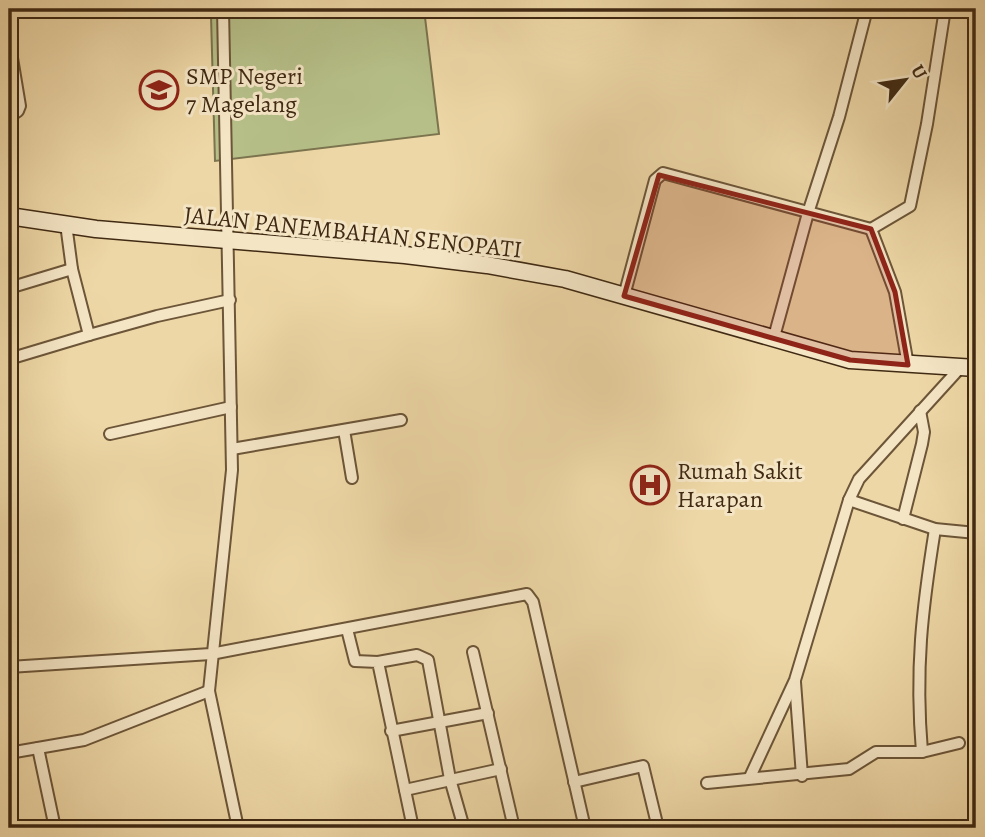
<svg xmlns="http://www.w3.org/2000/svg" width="985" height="837" viewBox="0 0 985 837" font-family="Alegreya,serif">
<rect width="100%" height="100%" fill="#eed7a6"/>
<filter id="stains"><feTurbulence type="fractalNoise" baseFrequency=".00286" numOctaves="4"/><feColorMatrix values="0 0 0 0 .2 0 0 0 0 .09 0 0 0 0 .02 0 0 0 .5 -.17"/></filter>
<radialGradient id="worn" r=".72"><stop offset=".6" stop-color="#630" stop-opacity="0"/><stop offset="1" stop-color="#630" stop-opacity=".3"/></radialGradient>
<polygon fill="#b6bf88" stroke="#7b744e" stroke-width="2" points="287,9 424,9 439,134 215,161 211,16"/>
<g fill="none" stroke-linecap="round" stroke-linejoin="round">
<defs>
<g id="street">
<polyline points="223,9 232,470 209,691 238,828"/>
<polyline points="9,40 20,106 18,111 9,117"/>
<polyline points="9,288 72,269"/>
<polyline points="624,296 655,180 663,173 871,229"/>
<polyline points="89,335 157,316 230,300"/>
<polyline points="774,337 808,213 839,117 867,9"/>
<polyline points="9,359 89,335 72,269 66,224"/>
<polyline points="908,365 895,292 871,229 910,206 927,124 945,9"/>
<polyline points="344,430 352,478"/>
<polyline points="110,434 231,407"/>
<polyline points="232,449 401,420"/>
<polyline points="849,500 935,529 976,533"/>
<polyline points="903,519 922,444 924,432 920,411"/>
<polyline points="347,629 355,661 378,662 413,828"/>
<polyline points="473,652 514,828"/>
<polyline points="378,662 417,655 428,660 450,779 464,828"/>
<polyline points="9,667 211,654 527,594 533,602 585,828"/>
<polyline points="795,682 802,776"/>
<polyline points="391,731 488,713"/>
<polyline points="38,748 55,828"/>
<path d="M922 752C915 669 922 610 935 529"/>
<polyline points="9,753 84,740 209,691"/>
<polyline points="750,777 795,680 849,500 859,479 960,368"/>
<polyline points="574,782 643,766 658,828"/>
<polyline points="707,783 849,769 876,752 922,752 959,743"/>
<polyline points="405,790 501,769"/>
</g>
<polyline id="secondary" points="9,216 96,229 405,255 487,265 565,279 850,360 976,368"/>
</defs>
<use href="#street" stroke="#6c5538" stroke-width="14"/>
<use href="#secondary" stroke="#402a13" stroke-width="19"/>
<use href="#street" stroke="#f4e5c5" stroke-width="10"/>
<use href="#secondary" stroke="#f4e5c5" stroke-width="16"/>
</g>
<path fill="#8f2418" fill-opacity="0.2" stroke="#8f2418" stroke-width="5" stroke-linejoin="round" d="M659 175 871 229 895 292 908 365 850 360 624 296Z"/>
<defs>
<symbol id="school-ring" viewBox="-11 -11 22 22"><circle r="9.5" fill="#f4e5c5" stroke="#8f2418" stroke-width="1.5"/><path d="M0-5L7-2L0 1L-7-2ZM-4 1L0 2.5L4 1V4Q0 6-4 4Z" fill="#8f2418"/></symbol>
<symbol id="hospital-ring" viewBox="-11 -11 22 22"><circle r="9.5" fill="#f4e5c5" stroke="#8f2418" stroke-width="1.5"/><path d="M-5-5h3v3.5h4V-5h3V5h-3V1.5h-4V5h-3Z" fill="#8f2418"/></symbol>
</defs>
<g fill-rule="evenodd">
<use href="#school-ring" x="137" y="68" width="44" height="44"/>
<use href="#hospital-ring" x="628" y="463" width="44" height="44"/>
</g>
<g text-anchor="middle" stroke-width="6" stroke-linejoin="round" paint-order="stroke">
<g font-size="24" fill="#402a13" stroke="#f4e5c5" text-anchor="start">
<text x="186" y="84">SMP Negeri<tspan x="186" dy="28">7 Magelang</tspan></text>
<text x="677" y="479">Rumah Sakit<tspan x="677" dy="28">Harapan</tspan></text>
</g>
<g font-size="24" fill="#402a13" stroke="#f4e5c5">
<text transform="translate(353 232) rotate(6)" y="8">JALAN PANEMBAHAN SENOPATI</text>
</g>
</g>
<rect width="985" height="837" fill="none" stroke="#eed7a6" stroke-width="35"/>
<rect x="10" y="10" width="964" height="816" fill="none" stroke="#402a13" stroke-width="3.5"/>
<rect x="18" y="18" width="950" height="802" fill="none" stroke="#402a13" stroke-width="2"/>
<g transform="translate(905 80) rotate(60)" stroke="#f4e5c5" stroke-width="5" paint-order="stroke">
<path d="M0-5L12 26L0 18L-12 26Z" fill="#402a13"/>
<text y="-10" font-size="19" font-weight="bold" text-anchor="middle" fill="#402a13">U</text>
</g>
<rect width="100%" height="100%" filter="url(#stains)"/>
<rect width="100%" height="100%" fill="url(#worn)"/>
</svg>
